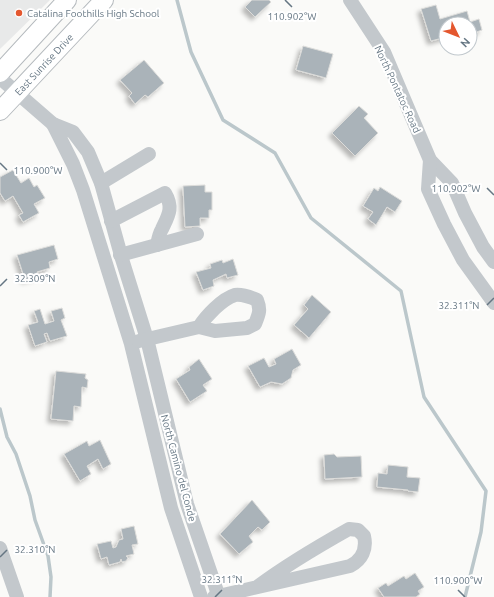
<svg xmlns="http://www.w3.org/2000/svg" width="494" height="597" viewBox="0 0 494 597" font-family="Ubuntu,sans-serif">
<defs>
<filter id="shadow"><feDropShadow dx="-3.5" dy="3.5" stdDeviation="2" flood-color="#0004"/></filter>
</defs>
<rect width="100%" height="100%" fill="#fafaf8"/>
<polygon fill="#e8e9e9" points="0,0 50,0 0,49"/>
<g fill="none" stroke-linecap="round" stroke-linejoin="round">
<g stroke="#bbc7cb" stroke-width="3.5">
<polyline points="177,0 191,52 223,120 275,153 311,218 401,291 424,397 486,491 481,532 465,597"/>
<polyline points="0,409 7,437 16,454 30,496 35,520 48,556 51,577 50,597"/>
</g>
</g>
<g fill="#aab3b9" stroke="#dcdcda" filter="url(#shadow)">
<polygon points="252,0 269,0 271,2 255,17 245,7"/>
<polygon points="436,5 440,19 467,11 470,22 479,19 482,30 474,33 470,32 470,24 446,24 446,37 431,41 421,9"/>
<polygon points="303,46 333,54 326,78 296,70"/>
<polygon points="144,60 164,83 148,97 145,95 135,104 129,96 132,93 120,80"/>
<polygon points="359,106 368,114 364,118 378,133 355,156 332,133"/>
<polygon points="13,170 21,183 29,178 34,187 37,185 45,198 34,204 39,213 23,222 19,215 23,213 13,196 5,201 0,193 0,177"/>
<polygon points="205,185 205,192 212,192 212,210 209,210 209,218 200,218 200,226 185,227 183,186"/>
<polygon points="380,187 402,201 395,212 387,207 376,225 368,219 373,212 363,206 374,188 378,191"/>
<polygon points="54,245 58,259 49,262 50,268 37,272 38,276 25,280 17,255"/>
<polygon points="233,259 238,275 227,278 226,274 213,280 214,286 203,290 196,272 211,268 210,264 222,260 223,263"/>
<polygon points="312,295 331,312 309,338 294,325 308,309 304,305"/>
<polygon points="62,308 65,318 61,320 67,336 50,341 47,333 44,334 47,342 35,346 28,325 38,322 34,311 40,309 45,324 54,321 51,311"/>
<polygon points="292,349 301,365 293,370 291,378 282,384 271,382 260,387 248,366 264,358 269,367 276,364 274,359"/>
<polygon points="199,359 212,379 203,385 207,391 190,402 176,379 190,370 189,367"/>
<polygon points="56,371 86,374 85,378 88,380 87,388 82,387 81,407 74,406 73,421 51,419"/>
<polygon points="100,440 111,464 103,469 98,459 87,466 91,474 80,481 64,454 87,441 89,446"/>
<polygon points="334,454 337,457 361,456 362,477 325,479 324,455"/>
<polygon points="388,465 408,467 407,477 420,478 418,492 408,491 408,490 377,487 378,473 387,474"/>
<polygon points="252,500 270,522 262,530 258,527 249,536 253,542 239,554 220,534"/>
<polygon points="134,526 138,544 132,545 134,554 126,556 128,558 126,561 122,562 121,559 120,562 109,565 107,557 101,559 97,544 111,541 113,548 116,547 119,540 123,539 121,529"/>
<polygon points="415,573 424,587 418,591 420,594 416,597 384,597 378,588 386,583 388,586 404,576 406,579"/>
</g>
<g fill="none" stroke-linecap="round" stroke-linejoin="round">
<defs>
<g id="major">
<polyline points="0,73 67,0"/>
<path id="s1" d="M0 111 104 0"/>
</g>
</defs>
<use href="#major" stroke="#b5babe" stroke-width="20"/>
<g stroke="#c3c8cc" stroke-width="14">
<polyline points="350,0 384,52 430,160 452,183 465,213 483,247 494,262"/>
<polyline points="0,78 53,124 73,132 88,152 101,183 122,259 147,339 187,504 219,597"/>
<polyline points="53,124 73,164 83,190 131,344 171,508 201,597"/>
<polyline points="430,160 428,189 444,224 463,260 494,303"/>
<polyline points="101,183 149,154"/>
<path d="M111 221 165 193C174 208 168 216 162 229 159 234 158 240 157 245"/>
<polyline points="120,255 197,234"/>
<path d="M139 341 199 327 215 331 247 328 255 324C259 314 261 310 257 300 250 297 242 294 235 295 222 299 206 316 199 327"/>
<polyline points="0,548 17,597"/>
<path d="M214 597 350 566C362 560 367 549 364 536L358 530 349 529C317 547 286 565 257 587"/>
</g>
<use href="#major" stroke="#fff" stroke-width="18"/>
</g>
<path fill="none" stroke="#657683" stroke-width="1.5" d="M285 0 292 7M0 163 7 170M487 188 494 195M0 286 7 279M487 305 494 298M0 557 7 550M458 590 465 597M215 597 222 590"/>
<circle fill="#e4572e" stroke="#fff" stroke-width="1.5" cx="19" cy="13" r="4"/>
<g text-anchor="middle" stroke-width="4" stroke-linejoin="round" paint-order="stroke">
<g font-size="10" fill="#657683" stroke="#fff" text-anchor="start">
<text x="27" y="17">Catalina Foothills High School</text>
</g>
<g font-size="10" fill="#657683" stroke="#fff">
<text dy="4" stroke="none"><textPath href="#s1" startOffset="64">East Sunrise Drive</textPath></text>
<text transform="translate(398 89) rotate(65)" y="4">North Pontatoc Road</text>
<text transform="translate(179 468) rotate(75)" y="4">North Camino del Conde</text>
</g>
</g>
<g font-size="10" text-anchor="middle" fill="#657683" stroke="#fff" stroke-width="4" stroke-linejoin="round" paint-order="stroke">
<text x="292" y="20">110.902°W</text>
<text x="38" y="174">110.900°W</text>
<text x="456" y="192">110.902°W</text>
<text x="35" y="282">32.309°N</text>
<text x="459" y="309">32.311°N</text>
<text x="35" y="553">32.310°N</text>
<text x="222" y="583">32.311°N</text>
<text x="458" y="584">110.900°W</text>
</g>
<g transform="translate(458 36) rotate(133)"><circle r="19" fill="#ffffff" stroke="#c1c8cd"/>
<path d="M0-3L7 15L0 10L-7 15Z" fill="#e4572e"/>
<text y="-6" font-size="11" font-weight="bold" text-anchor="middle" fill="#657683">N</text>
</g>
</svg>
